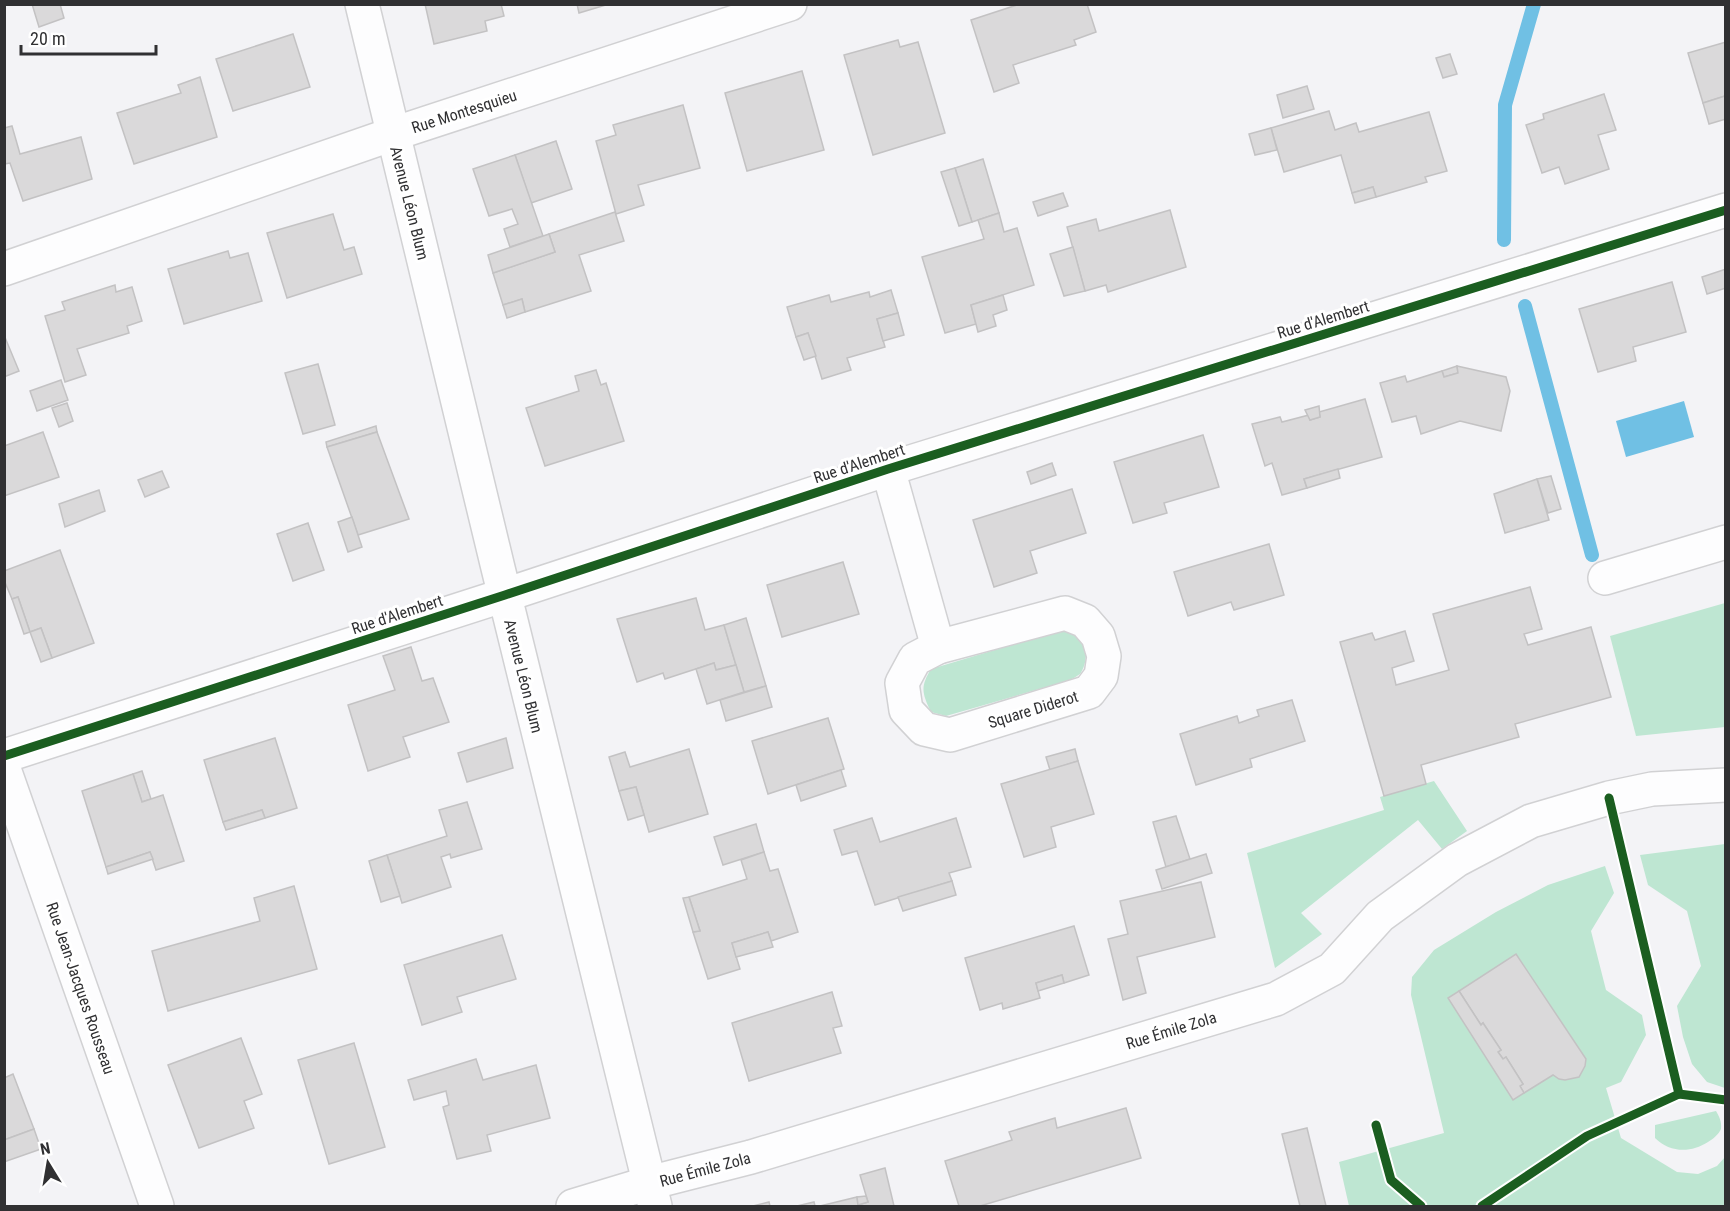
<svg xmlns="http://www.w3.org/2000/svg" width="1730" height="1211" viewBox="0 0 1730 1211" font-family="'Roboto Condensed',sans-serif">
<rect width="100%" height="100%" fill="#f3f3f6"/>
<g fill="#bee6d2">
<polygon points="1725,603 1725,727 1636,736 1610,636"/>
<path d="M1061 630C1066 632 1072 632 1076 634 1089 642 1088 663 1080 674 1076 677 1072 679 1067 681L946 716 931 712C922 693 920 687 931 669Z"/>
<polygon points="1434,781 1467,831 1442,849 1418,820 1301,913 1322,934 1275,968 1247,853 1384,810 1380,797"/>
<polygon points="1725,844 1726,844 1725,1088 1707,1082 1692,1064 1683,1037 1677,1006 1701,966 1687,911 1648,885 1640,855"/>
<polygon points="1605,866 1614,893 1591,931 1606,990 1642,1015 1646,1035 1621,1082 1606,1088 1621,1138 1677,1172 1698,1174 1717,1166 1725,1157 1725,1206 1349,1206 1339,1162 1444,1133 1411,995 1412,977 1434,950 1496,912 1548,885"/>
<path d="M1716 1111C1719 1116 1722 1122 1721 1129 1719 1134 1713 1139 1708 1142 1691 1153 1670 1153 1655 1138V1125Z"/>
</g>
<polygon fill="#70c0e4" points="1684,401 1694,437 1626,457 1616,421"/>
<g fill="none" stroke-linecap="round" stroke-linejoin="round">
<g stroke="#70c0e4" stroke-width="14">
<polyline points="1504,240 1505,105 1534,4"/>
<polyline points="1525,306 1592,555"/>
</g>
</g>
<g fill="#dad9da" stroke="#c3c2c3" stroke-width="1.5">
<polygon points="32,4 60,4 64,18 39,27"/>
<polygon points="425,4 501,4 504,16 485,21 487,31 434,44"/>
<polygon points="577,4 609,4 579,13"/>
<polygon points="1020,4 1087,4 1096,32 1074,40 1076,45 1013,65 1019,83 994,92 971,20"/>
<polygon points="293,34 310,87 233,111 216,59"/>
<polygon points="898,40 900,47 918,42 945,133 873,155 844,55"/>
<polygon points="1726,42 1726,98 1725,96 1703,103 1688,53"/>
<polygon points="1450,54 1457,74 1443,78 1436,58"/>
<polygon points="802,71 824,150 747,171 725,93"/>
<polygon points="200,77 217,137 134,164 117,113 181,93 178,85"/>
<polygon points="1307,86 1314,109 1283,118 1277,95"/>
<polygon points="1604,94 1616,130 1598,135 1609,169 1565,184 1559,167 1542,173 1526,125 1544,119 1543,114"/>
<polygon points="1725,96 1726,119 1709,124 1703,103"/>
<polygon points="683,105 700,168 638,185 644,205 616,214 596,141 616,135 613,125"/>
<polygon points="1329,111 1335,130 1356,123 1359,132 1429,112 1447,171 1425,177 1427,182 1376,197 1373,187 1352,193 1341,155 1284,172 1271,128"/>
<polygon points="12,126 20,154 81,137 92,179 23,201 10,163 4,164 4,128"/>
<polygon points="1271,128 1277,150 1255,155 1249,134"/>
<polygon points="556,141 572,189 531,203 515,155"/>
<polygon points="515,155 543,236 510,247 504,229 518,224 512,209 489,216 473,169"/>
<polygon points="983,159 999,213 972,222 955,168"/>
<polygon points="955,168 972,222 959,226 941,172"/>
<polygon points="1373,187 1376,197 1355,203 1352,193"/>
<polygon points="1063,193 1068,206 1038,216 1033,202"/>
<polygon points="1170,210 1186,267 1108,292 1106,285 1085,291 1067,227 1096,219 1099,231"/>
<polygon points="615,212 624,241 579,255 591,291 525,312 522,299 503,305 493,273 555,252 549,234"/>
<polygon points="999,213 1004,232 1017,228 1034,285 971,305 976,324 945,333 922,257 984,239 978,220"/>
<polygon points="333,214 344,250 354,247 362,274 287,298 267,233"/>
<polygon points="549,234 555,252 493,273 488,255"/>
<polygon points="1073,247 1085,291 1064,296 1050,254"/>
<polygon points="228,251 230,258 248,253 262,301 184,324 168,269"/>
<polygon points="1726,269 1726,288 1707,294 1702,277"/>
<polygon points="1672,282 1686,332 1633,347 1636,361 1598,372 1579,309"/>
<polygon points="115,285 116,292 132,287 142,321 127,326 129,333 77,349 86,375 65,382 45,316 65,310 62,302"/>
<polygon points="891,290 898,313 877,319 885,347 847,358 851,370 822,379 808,333 796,337 787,307 829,295 831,302 869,292 870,297"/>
<polygon points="1003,295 1007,310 993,315 996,326 978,332 971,305"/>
<polygon points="522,299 525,312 507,318 503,305"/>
<polygon points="898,313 904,335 883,341 877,319"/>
<polygon points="808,333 816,356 804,360 796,337"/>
<polygon points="4,335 19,371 4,377"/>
<polygon points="318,364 335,425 303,434 285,373"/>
<polygon points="1457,366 1458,373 1444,377 1442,371"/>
<polygon points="1457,366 1506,377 1510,391 1501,431 1460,421 1421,434 1416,416 1392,422 1380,383 1405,376 1407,382 1442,371 1444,377 1458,373"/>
<polygon points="596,370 601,385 606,383 624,441 545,466 526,408 579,391 575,376"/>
<polygon points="61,380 68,400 37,411 30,391"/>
<polygon points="1365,399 1382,457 1304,479 1307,488 1282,495 1272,463 1265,466 1252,424 1280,417 1282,422 1309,415 1310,420 1320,417 1319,412"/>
<polygon points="67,403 73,421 59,427 52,408"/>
<polygon points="1319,406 1320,417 1310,420 1305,410"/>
<polygon points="376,426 377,432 327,447 326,442"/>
<polygon points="43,432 59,477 4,496 4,446"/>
<polygon points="377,432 409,519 358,535 327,447"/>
<polygon points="1203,435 1219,487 1164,503 1167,513 1133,523 1114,462"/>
<polygon points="1052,463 1056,475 1031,484 1027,472"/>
<polygon points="1338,469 1340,478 1307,488 1304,479"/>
<polygon points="162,471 169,487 145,497 138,480"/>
<polygon points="1551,476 1561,509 1548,513 1537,479"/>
<polygon points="1537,479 1549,520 1505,533 1494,494"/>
<polygon points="1072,489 1086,533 1030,551 1037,573 994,587 973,520"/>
<polygon points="99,490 105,511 65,527 59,504"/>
<polygon points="352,517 362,547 348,552 338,522"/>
<polygon points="308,523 324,570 293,581 277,534"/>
<polygon points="1269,544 1284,595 1234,610 1231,602 1188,616 1174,572"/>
<polygon points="60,550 94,643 52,658 41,628 30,632 18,597 12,599 4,580 4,571"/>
<polygon points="843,562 859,614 782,637 767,585"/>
<polygon points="1530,587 1542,629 1524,634 1528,645 1591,627 1611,697 1515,724 1519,737 1421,765 1426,784 1384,796 1340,642 1372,633 1375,640 1405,631 1414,661 1392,668 1396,685 1449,670 1433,614"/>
<polygon points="18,597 30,632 24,634 12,599"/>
<polygon points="696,598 705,630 724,625 736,665 716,670 714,663 665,679 663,673 637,682 617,619"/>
<polygon points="746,618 766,686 744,692 724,625"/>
<polygon points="41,628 52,658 41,662 30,632"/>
<polygon points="411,647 422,681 433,678 449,722 403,737 410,757 368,771 348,705 395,690 383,656"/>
<polygon points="714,663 716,670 736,665 744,692 707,704 696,669"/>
<polygon points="766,686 772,707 726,721 720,700"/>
<polygon points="1292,700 1305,741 1250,759 1252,767 1196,785 1180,734 1237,716 1239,723 1259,716 1257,710"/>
<polygon points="828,718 844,769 768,794 752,741"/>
<polygon points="275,738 297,808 265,818 262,810 223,822 204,760"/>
<polygon points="506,738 513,768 467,782 458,753"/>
<polygon points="689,749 708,814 649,832 636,787 619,791 609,757 625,752 630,767"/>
<polygon points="1075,749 1078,761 1050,770 1046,757"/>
<polygon points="1078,761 1094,814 1051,827 1056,847 1024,857 1001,784"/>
<polygon points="841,770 846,786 801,801 796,785"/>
<polygon points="142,771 151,799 142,802 133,774"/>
<polygon points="133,774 142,802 163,795 184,861 156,870 150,852 106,867 82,791"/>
<polygon points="636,787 644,815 628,820 619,791"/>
<polygon points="467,802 482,849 451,858 450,854 441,857 451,887 402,903 387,855 447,836 439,810"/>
<polygon points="262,810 265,818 226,830 223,822"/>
<polygon points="1176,816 1190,859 1166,867 1153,822"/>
<polygon points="872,818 880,842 956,818 971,867 949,873 952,881 875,905 857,851 842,855 834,830"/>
<polygon points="756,824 764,852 723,865 714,837"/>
<polygon points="150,852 153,859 108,874 106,867"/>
<polygon points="764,852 770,871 778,869 798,932 771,941 768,932 732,943 740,969 708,979 693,932 700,931 689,897 747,879 741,860"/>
<polygon points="1206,854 1212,873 1162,889 1156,870"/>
<polygon points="387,855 400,896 381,902 369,861"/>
<polygon points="952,881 956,895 903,911 898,897"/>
<polygon points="1201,882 1215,937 1137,957 1146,993 1123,1000 1108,939 1128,934 1120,901"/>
<polygon points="294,886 317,969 168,1011 152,951 260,921 254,898"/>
<polygon points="689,897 700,931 693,932 683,898"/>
<polygon points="1074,926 1089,975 1064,983 1062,975 1036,983 1040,998 1003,1009 1002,1003 980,1010 965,958"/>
<polygon points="768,932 773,947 736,957 732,943"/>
<polygon points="502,935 516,979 457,997 462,1012 422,1025 404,965"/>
<polygon points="1516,954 1586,1059 1585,1066 1579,1077 1565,1080 1559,1079 1553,1075 1524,1093 1520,1086 1523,1084 1506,1057 1503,1059 1498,1052 1501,1050 1483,1023 1481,1025 1459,991"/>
<polygon points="1062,975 1064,983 1038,991 1036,983"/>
<polygon points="1459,991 1481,1025 1483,1023 1501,1050 1498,1052 1503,1059 1506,1057 1523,1084 1520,1086 1524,1093 1513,1100 1448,998"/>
<polygon points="832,992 842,1026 833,1028 841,1053 749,1081 732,1023"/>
<polygon points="241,1038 262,1094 244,1101 254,1128 199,1148 168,1065"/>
<polygon points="354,1043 385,1147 329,1164 298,1060"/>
<polygon points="476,1059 483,1080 536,1065 550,1118 487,1135 491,1151 457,1159 443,1107 449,1105 446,1091 414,1100 408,1080"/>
<polygon points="13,1074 34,1129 4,1140 4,1078"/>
<polygon points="1126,1108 1141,1158 980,1206 959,1206 945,1161 1012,1140 1009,1132 1055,1118 1057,1128"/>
<polygon points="1307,1128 1326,1206 1300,1206 1282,1134"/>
<polygon points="34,1129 41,1149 4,1162 4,1140"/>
<polygon points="885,1168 894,1206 820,1206 857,1197 858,1205 868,1202 860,1175"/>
<polygon points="866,1196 868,1202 858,1205 857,1197"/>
<polygon points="769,1202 770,1206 753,1206"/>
<polygon points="814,1202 815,1206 797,1206"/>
</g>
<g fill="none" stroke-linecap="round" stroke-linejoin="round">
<defs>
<g id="minor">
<polyline points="362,4 498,568 655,1206"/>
<polyline points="4,269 393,134 790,4"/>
<polyline points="888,469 938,647"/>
<polyline points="1605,578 1726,542"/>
<polygon points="1065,613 1085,621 1098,636 1104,656 1101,676 1089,692 950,735 924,729 906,710 902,683 915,659 938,647"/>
<polyline points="4,756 505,595 888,469 1726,210"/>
<polyline points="4,769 157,1206"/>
<polyline points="573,1206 649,1183 751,1157 1276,999 1332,969 1380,916 1457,860 1531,821 1609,798 1652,789 1726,785"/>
</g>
</defs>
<use href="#minor" stroke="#d1d1d3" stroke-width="36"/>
<use href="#minor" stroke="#fdfdfe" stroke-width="33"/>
<defs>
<g id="cycleway">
<polyline points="4,756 505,595 888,469 1726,210"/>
<polyline points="1609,798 1679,1094"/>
<polyline points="1376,1125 1391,1180 1421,1206"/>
<polyline points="1482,1206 1587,1136 1679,1094 1726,1100"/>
</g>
</defs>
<use href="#cycleway" stroke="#fff" stroke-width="13"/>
<use href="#cycleway" stroke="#1b5e20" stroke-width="9"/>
</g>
<g text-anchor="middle" stroke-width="6" stroke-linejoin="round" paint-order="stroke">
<g font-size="16" fill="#303032" stroke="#fff">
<text transform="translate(464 111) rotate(-18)" y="6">Rue Montesquieu</text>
<text transform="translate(410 203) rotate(76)" y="6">Avenue Léon Blum</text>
<text transform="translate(1323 319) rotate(-17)" y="6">Rue d'Alembert</text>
<text transform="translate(859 463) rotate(-18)" y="6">Rue d'Alembert</text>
<text transform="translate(397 614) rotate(-18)" y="6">Rue d'Alembert</text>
<text transform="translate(524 676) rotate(76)" y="6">Avenue Léon Blum</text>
<text transform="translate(1033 709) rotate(-17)" y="6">Square Diderot</text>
<text transform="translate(81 988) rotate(71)" y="6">Rue Jean-Jacques Rousseau</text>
<text transform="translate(1171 1030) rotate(-17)" y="6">Rue Émile Zola</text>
<text transform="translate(705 1169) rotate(-15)" y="6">Rue Émile Zola</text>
</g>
</g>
<rect width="1730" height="1211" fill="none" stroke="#303032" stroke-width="12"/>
<g transform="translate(48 1163) rotate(349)" stroke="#ffffff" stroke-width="4.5" paint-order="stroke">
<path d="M0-4.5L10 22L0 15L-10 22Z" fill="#303032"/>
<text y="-9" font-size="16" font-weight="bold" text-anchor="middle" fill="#303032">N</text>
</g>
<path d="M21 45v9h135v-9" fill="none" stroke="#303032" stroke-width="3"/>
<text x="30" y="45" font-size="18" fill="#303032" stroke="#ffffff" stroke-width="4.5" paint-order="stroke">20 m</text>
</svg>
